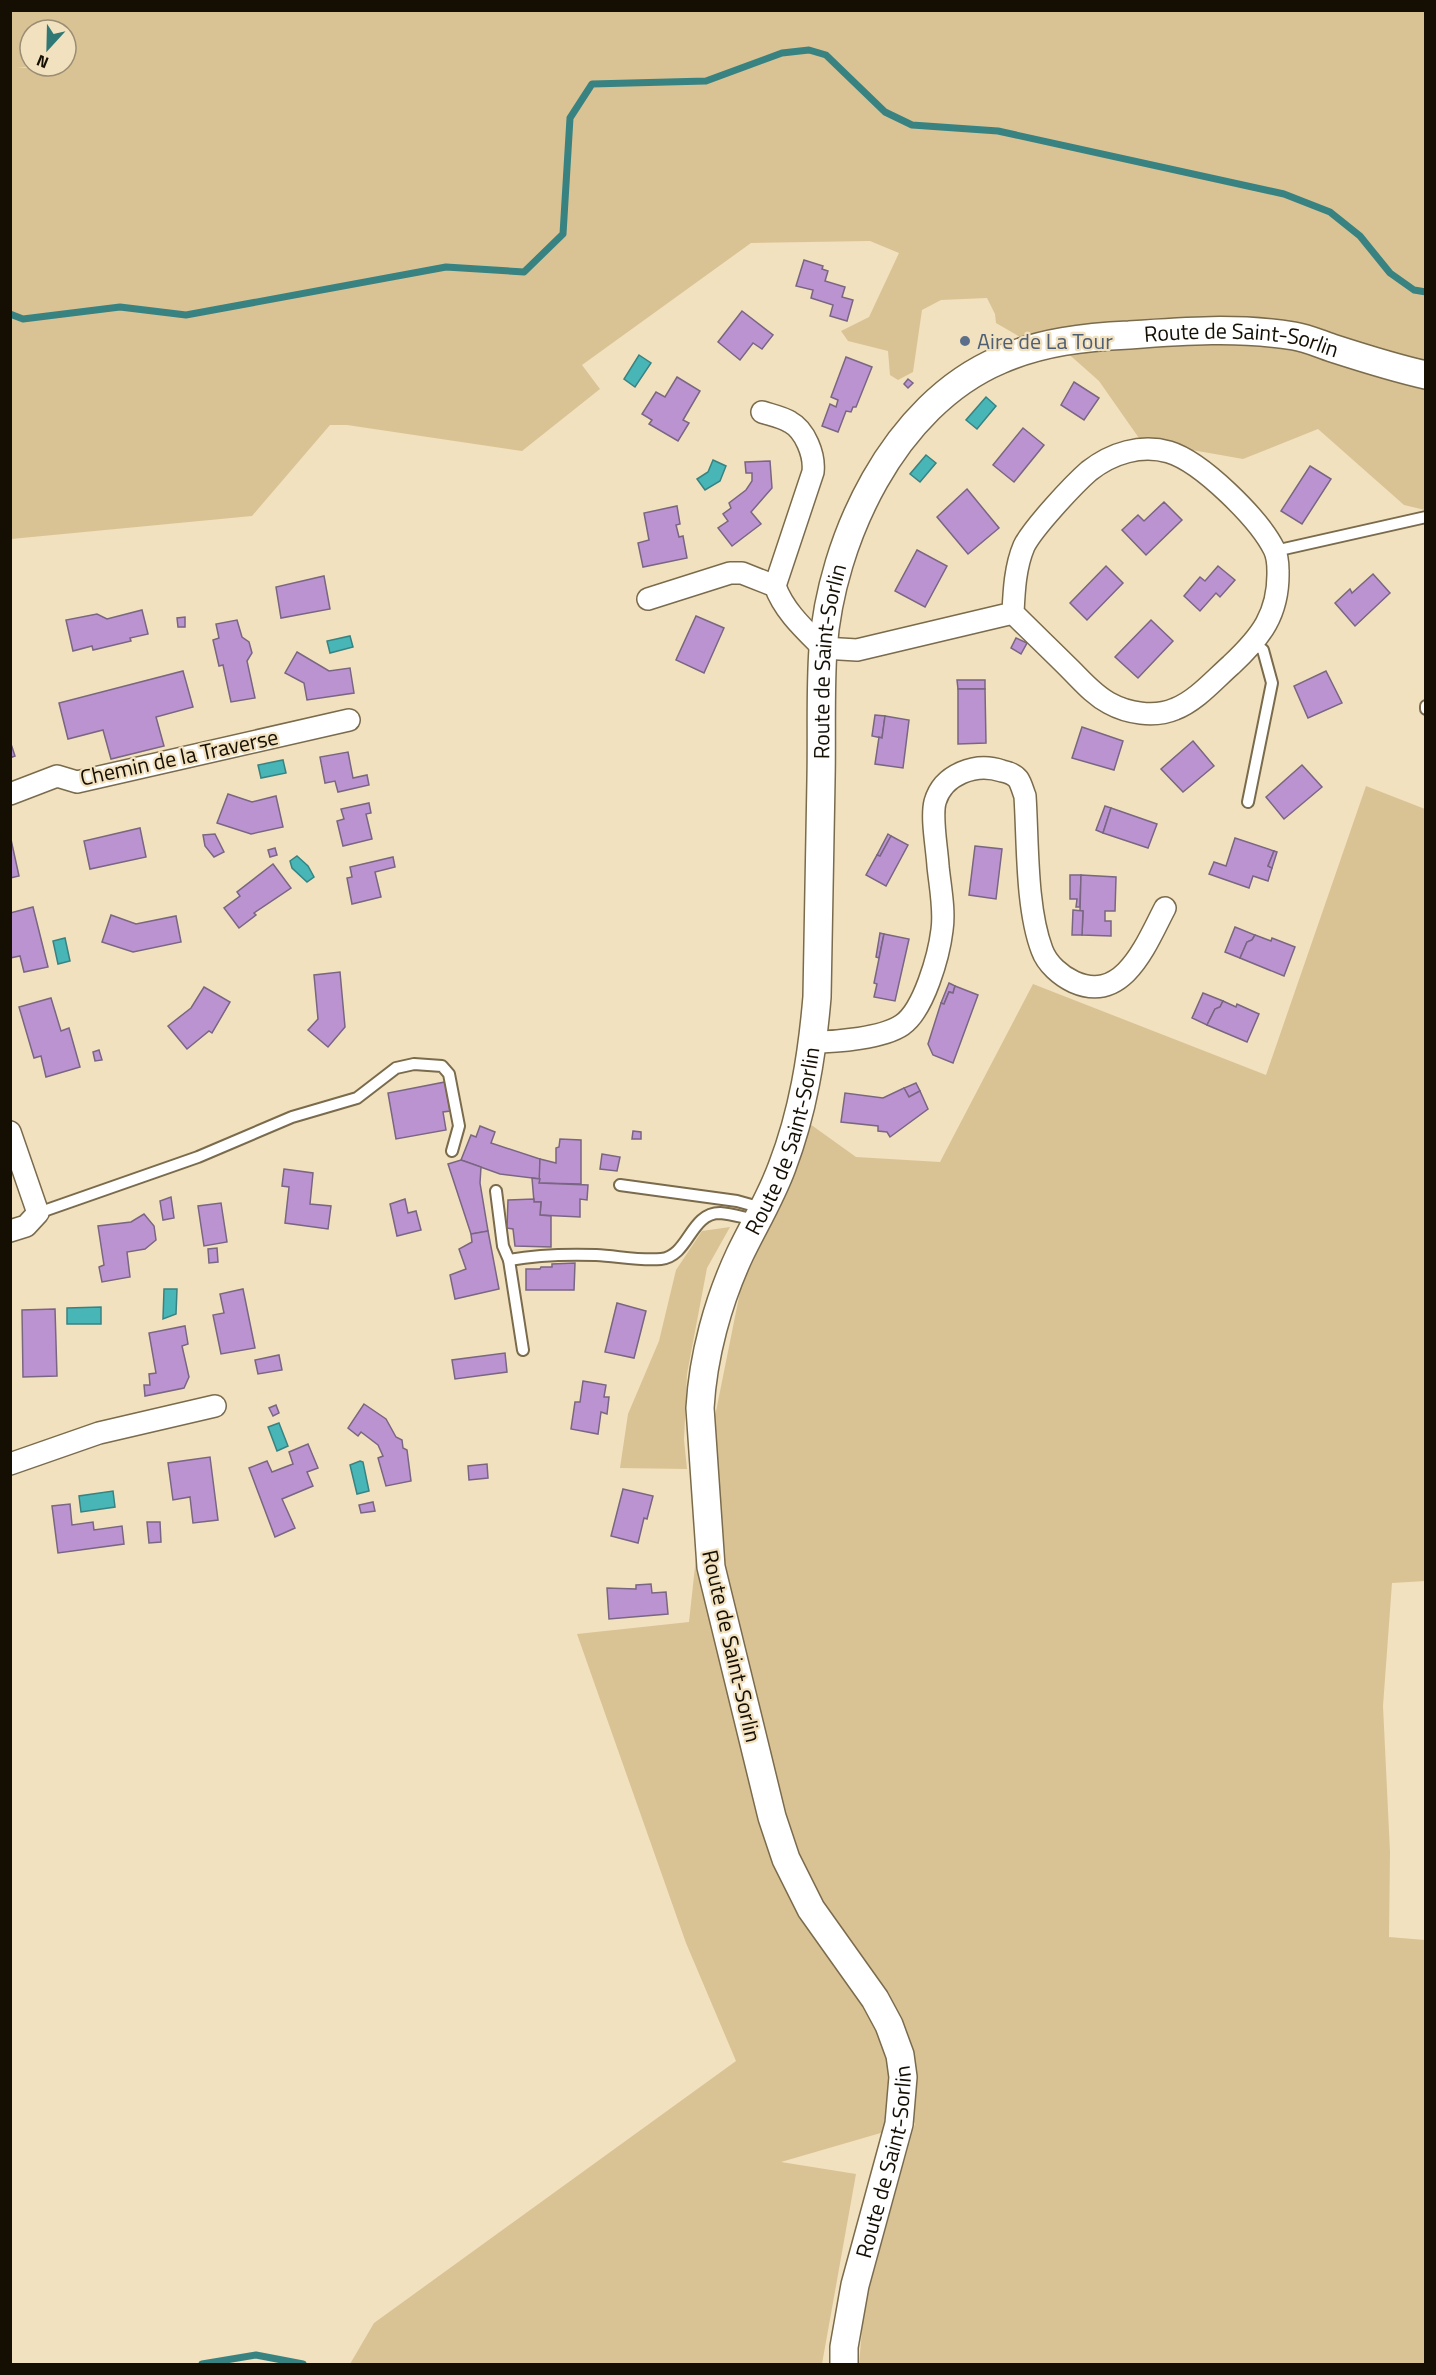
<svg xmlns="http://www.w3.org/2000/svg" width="1436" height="2375" viewBox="0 0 1436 2375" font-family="'Titillium Web',sans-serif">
<rect width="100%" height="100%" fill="#f2e1be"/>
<g fill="#d9c395" fill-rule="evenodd">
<path d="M10 11H1425V510L1404 505 1318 429 1243 459 1141 441 1099 381 1045 333 1020 337 996 323 995 314 987 298 941 300 922 310 913 372 898 380 890 375 888 351 848 341 841 331 869 317 899 253 870 241 751 243 582 365 600 389 522 451 347 425H330L252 516 11 539ZM30 30H66V63L68 64 66 66 17 68 32 66H30Z"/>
<polygon points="1366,786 1425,809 1426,1581 1392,1583 1383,1706 1390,1852 1389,1937 1425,1940 1425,2364 859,2364 864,2307 915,2123 781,2162 856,2174 822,2364 350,2364 374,2323 736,2061 686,1943 577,1634 689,1622 707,1456 745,1267 810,1124 856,1157 940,1162 1033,984 1266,1075"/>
<polygon points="730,1227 707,1268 687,1374 684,1440 687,1469 620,1468 628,1414 659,1341 676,1270 702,1231"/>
</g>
<g fill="#48b5b7" stroke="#388381" stroke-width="1.5">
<polygon points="639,355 651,363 635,387 624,379"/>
<polygon points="986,397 996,406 977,429 966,420"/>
<polygon points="926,455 936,463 920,482 910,474"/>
<polygon points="713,460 726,466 720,481 705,490 697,479 708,472"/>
<polygon points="350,636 353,647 330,653 327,641"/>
<polygon points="283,760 286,773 261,778 258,765"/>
<polygon points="297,856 308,866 314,877 307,882 292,868 290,861"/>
<polygon points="65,938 70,961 58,964 53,941"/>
<polygon points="164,1289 177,1289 176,1314 163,1319"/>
<polygon points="101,1307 101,1324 67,1324 67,1308"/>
<polygon points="279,1423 288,1446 277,1451 268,1427"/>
<polygon points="360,1461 363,1462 369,1491 357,1494 350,1465"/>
<polygon points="113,1491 115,1507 81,1512 79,1496"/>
</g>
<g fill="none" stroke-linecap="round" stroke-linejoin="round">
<g stroke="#388381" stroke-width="7">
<polyline points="10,314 23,319 120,307 186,315 446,267 524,272 563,234 570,118 592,84 706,81 782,53 809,50 826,55 885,112 912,125 998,131 1284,194 1330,212 1360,236 1390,273 1414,290 1426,292"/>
<polyline points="202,2364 256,2355 303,2364"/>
</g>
</g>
<g fill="#bc93d1" stroke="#796682" stroke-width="1.5">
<polygon points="804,260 823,266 822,269 828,271 825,281 845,287 842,297 853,300 847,321 830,316 833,305 811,298 813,290 796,286"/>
<polygon points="742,311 773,335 762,349 753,343 740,360 718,342"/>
<polygon points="846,357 872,367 856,407 853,407 851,412 846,411 838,432 822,426 830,404 836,407 838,400 831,397"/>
<polygon points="677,377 700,391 683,420 689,423 678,441 649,424 652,420 642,414 656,392 665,397"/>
<polygon points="908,379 913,383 908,388 904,384"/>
<polygon points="1074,382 1099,398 1084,420 1061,405"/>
<polygon points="1023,428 1044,445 1014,482 993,465"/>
<polygon points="770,461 772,488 751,512 761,524 732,546 718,528 728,521 723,514 731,508 729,503 746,490 752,481 752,473 746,473 745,462"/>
<polygon points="1310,466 1331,479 1302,524 1281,511"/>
<polygon points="967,489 999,528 968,554 937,517"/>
<polygon points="1164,502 1182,520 1146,555 1122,530 1138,515 1144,521"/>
<polygon points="677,506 680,524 676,525 679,537 683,536 687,558 643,567 638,543 649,540 644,513"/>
<polygon points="917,550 947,566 925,607 895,591"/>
<polygon points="1106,566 1123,583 1087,620 1070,603"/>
<polygon points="1218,566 1235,580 1220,597 1216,593 1200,611 1184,596 1200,577 1205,581"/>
<polygon points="1373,574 1390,593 1355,626 1335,603 1350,589 1352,593"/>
<polygon points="324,576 330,609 281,618 276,587"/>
<polygon points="142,610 148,634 130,638 131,641 93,650 92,646 73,651 66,620 97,614 107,619"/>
<polygon points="696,616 724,628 704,673 676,660"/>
<polygon points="185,617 185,627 178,627 177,618"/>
<polygon points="237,620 242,637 249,642 252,653 247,661 255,698 231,702 223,665 219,666 213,640 219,638 216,624"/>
<polygon points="1151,620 1173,641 1138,678 1115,657"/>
<polygon points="1016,638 1027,643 1021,654 1011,648"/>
<polygon points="297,652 329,671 350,668 354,693 307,700 304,683 285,673"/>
<polygon points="183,671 193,707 156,717 164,746 111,759 103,730 68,739 59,703"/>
<polygon points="1326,671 1342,703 1308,718 1294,686"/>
<polygon points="957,680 985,680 985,689 958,689"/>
<polygon points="958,689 985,689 986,743 958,744"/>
<polygon points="875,715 885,716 882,738 872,736"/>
<polygon points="885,716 909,720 903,768 875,764 879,737 882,738"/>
<polygon points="1082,727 1123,741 1114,770 1072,758"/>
<polygon points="10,741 15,756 10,758"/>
<polygon points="1193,741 1214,766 1183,792 1161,769"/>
<polygon points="348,752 353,778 367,775 369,785 338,792 335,781 325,783 320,757"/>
<polygon points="1302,765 1322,787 1284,819 1266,797"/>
<polygon points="228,794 252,802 276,796 283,827 251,834 217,823"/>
<polygon points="369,803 371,813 366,814 372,839 343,846 337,821 344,819 341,809"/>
<polygon points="1105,806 1111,808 1103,833 1096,830"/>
<polygon points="1111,808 1157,824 1148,848 1103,833"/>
<polygon points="140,828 146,857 90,869 84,841"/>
<polygon points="215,834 224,852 214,857 205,846 203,835"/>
<polygon points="888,834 891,836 880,856 877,855"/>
<polygon points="10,835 19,876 10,878"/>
<polygon points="891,836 908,845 886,886 866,875 877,855 880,856"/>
<polygon points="1235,838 1274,851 1268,866 1272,868 1268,881 1253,876 1249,888 1209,874 1214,862 1226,866"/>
<polygon points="975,846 1002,849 996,899 969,895"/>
<polygon points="275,848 277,855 270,857 268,850"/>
<polygon points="1274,851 1277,852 1272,868 1268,866"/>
<polygon points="393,857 395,867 375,872 381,897 352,904 347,878 352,877 350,867"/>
<polygon points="273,864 291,888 254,913 256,915 239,928 224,908 240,896 237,892"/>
<polygon points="1070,875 1081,875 1080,907 1076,907 1077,899 1070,899"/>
<polygon points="1081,875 1116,877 1115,911 1105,911 1105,921 1111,921 1111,936 1082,935 1083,911 1080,911"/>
<polygon points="33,907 48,967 24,972 20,956 10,958 10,913"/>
<polygon points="1073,910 1083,911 1082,935 1072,935"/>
<polygon points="111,915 136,924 176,916 181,942 133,952 102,942"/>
<polygon points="1235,927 1255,935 1252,940 1247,942 1240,958 1225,952"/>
<polygon points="880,933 884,934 879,958 876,957"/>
<polygon points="884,934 909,939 895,1001 874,997 877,984 874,983"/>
<polygon points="1255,935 1271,941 1272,938 1295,947 1284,976 1240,958 1247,942 1252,940"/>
<polygon points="340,972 345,1027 328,1047 308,1030 318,1019 314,975"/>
<polygon points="949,983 955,986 953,993 949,992 944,1004 941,1003"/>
<polygon points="955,986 978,995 953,1063 933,1055 928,1044 941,1003 944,1004 949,992 953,993"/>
<polygon points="204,987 230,1002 212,1033 209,1031 187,1049 168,1026 191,1008"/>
<polygon points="1203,993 1223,1001 1220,1007 1215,1009 1207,1025 1192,1018"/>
<polygon points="51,998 61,1031 69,1028 80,1067 46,1077 41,1056 34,1058 19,1007"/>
<polygon points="1223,1001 1236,1007 1237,1004 1259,1014 1247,1042 1207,1025 1215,1009 1220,1007"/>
<polygon points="99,1050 102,1060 95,1061 93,1052"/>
<polygon points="445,1082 450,1111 443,1112 446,1130 396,1139 388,1093"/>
<polygon points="916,1083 920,1091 909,1097 904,1088"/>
<polygon points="904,1088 909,1097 920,1091 928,1109 890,1137 887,1132 878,1131 878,1126 841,1122 845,1093 883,1098"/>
<polygon points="480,1126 495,1132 491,1143 540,1159 540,1179 500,1174 461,1160 471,1135 476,1137"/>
<polygon points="633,1131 641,1132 641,1139 632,1139"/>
<polygon points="560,1139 581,1140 581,1184 539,1183 540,1159 556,1163 556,1148 559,1147"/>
<polygon points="602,1154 620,1157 617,1171 600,1169"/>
<polygon points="461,1160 481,1167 480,1183 488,1231 471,1234 448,1164"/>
<polygon points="284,1169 313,1173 310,1204 331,1206 328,1229 285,1223 289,1187 282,1186"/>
<polygon points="532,1178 540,1179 539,1183 588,1185 587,1200 580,1199 580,1217 540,1215 541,1202 534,1202"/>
<polygon points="171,1197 174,1218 163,1220 160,1201"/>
<polygon points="405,1199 408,1213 416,1211 421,1230 397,1236 390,1204"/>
<polygon points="534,1199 534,1202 541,1202 540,1215 551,1216 551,1247 515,1246 513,1229 507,1228 508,1200"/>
<polygon points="221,1203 227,1242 204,1246 198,1206"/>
<polygon points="144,1214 154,1226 156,1240 145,1249 127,1252 130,1277 102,1282 99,1267 104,1265 98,1226 131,1222"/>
<polygon points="488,1231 499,1289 455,1299 450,1275 466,1269 459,1249 472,1242 471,1234"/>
<polygon points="217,1248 218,1262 209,1263 208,1249"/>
<polygon points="575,1263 574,1290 526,1290 526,1269 540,1269 541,1267 552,1267 552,1264"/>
<polygon points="243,1289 255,1348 221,1354 213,1315 224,1313 220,1294"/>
<polygon points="617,1303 646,1311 634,1358 605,1352"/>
<polygon points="55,1309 57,1376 23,1377 22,1310"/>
<polygon points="185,1326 188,1344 182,1346 189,1377 184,1388 145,1396 144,1385 150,1385 149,1374 156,1373 149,1333"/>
<polygon points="505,1353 507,1372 455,1379 452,1360"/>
<polygon points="279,1355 282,1370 258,1374 255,1360"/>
<polygon points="583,1381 606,1385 604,1397 609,1397 607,1414 601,1412 598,1434 571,1429 575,1402 580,1402"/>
<polygon points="364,1404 386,1419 396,1437 402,1440 403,1448 407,1450 411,1481 386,1486 378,1458 383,1456 378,1445 361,1432 358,1436 348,1428"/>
<polygon points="276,1405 279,1413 273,1416 269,1408"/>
<polygon points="308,1444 318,1468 307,1472 313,1486 282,1499 295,1528 275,1537 249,1468 267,1461 272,1472 293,1464 289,1452"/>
<polygon points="210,1457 218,1520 193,1523 190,1497 173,1500 168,1463"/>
<polygon points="487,1464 488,1478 469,1480 468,1466"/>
<polygon points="623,1489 653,1496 647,1519 644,1518 638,1543 611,1536"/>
<polygon points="373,1502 375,1511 361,1513 359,1505"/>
<polygon points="70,1504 72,1525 93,1522 94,1530 122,1526 124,1544 58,1553 52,1506"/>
<polygon points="147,1522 160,1522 161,1542 149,1543"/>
<polygon points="651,1584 652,1593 666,1592 668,1614 609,1619 607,1588 636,1589 636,1585"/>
</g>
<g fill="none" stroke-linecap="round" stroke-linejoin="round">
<defs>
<g id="service">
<polyline points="1275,551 1426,517"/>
<polyline points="1426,706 1426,709"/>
<polyline points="1248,802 1272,683 1263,650 1253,643"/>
<polyline points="620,1185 737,1201 762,1208"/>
<path d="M496 1191 503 1246 509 1260C537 1255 567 1254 596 1255 617 1256 640 1261 661 1259 689 1256 690 1213 720 1213 732 1214 745 1218 757 1220"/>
<polyline points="38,1213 198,1157 292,1117 357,1098 396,1068 414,1064 442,1066 449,1074 459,1126 452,1151"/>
<polyline points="509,1260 523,1350"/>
</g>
<g id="minor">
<path d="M762 412C771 415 782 417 790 422 805 430 815 455 813 472L775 586"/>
<path d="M648 599 730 573H742L775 586C784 611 804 629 823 648L857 650 1013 613C1032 632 1052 651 1071 670 1083 682 1094 695 1109 703 1127 713 1154 718 1175 709 1196 701 1214 680 1231 665 1261 637 1279 614 1278 571 1278 565 1277 555 1274 549 1259 519 1202 462 1169 452 1141 444 1112 453 1089 471 1073 485 1033 528 1024 546 1015 567 1014 592 1013 613"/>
<polyline points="10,794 57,776 77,782 349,720"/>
<path d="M813 1042C837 1042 883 1038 902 1025 924 1010 939 955 942 930 945 910 940 886 938 866 937 848 931 818 935 802 943 774 976 762 1002 771 1007 772 1014 774 1018 779 1021 783 1023 791 1025 796 1028 842 1026 908 1042 950 1047 964 1061 976 1074 982 1124 1004 1146 944 1165 908"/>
<polyline points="10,1132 38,1213 26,1226 10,1231"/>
<polyline points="10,1464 99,1433 215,1406"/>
</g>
<g id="tertiary">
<path id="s1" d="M844 2364V2347L855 2285 899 2124 903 2077 900 2055 889 2025 875 1999 811 1909 786 1859 772 1817 711 1567 700 1408C703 1356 718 1301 740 1254 754 1225 771 1197 782 1167 803 1112 812 1056 817 997 818 925 820 852 821 780 822 736 820 692 823 649 831 539 894 405 1000 360 1041 342 1085 337 1129 335 1184 331 1239 327 1294 336 1307 338 1320 344 1332 348 1363 358 1394 368 1426 375"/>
</g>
</defs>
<use href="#service" stroke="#7a6b4c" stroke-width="14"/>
<use href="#minor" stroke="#7a6b4c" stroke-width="24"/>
<use href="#tertiary" stroke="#7a6b4c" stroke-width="30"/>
<use href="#service" stroke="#fff" stroke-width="10"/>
<use href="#minor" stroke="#fff" stroke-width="21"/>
<use href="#tertiary" stroke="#fff" stroke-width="27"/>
</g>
<circle fill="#5c6f8a" stroke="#f2e1be" stroke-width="2" cx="965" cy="341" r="6"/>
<g text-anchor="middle" stroke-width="4.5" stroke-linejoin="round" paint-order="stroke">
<g font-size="22" fill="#4e5e75" stroke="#f2e1be" text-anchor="start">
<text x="977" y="349">Aire de La Tour</text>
</g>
<g font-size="22" fill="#140e03" stroke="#f2e1be">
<text dy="8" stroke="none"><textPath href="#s1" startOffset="2384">Route de Saint-Sorlin</textPath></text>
<text dy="8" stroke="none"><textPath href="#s1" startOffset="1772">Route de Saint-Sorlin</textPath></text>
<text transform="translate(179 757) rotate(-12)" y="8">Chemin de la Traverse</text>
<text dy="8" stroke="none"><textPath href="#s1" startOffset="1287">Route de Saint-Sorlin</textPath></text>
<text transform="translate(732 1646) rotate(77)" y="8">Route de Saint-Sorlin</text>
<text dy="8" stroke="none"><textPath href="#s1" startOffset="207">Route de Saint-Sorlin</textPath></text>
</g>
</g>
<rect width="1436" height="2375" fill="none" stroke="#140e03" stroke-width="24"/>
<g transform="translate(48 48) rotate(202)"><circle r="28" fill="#f2e1be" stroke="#998d73" stroke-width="1.5"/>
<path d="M0-4.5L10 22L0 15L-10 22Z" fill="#2f7875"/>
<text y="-9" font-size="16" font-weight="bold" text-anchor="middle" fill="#140e03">N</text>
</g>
</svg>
